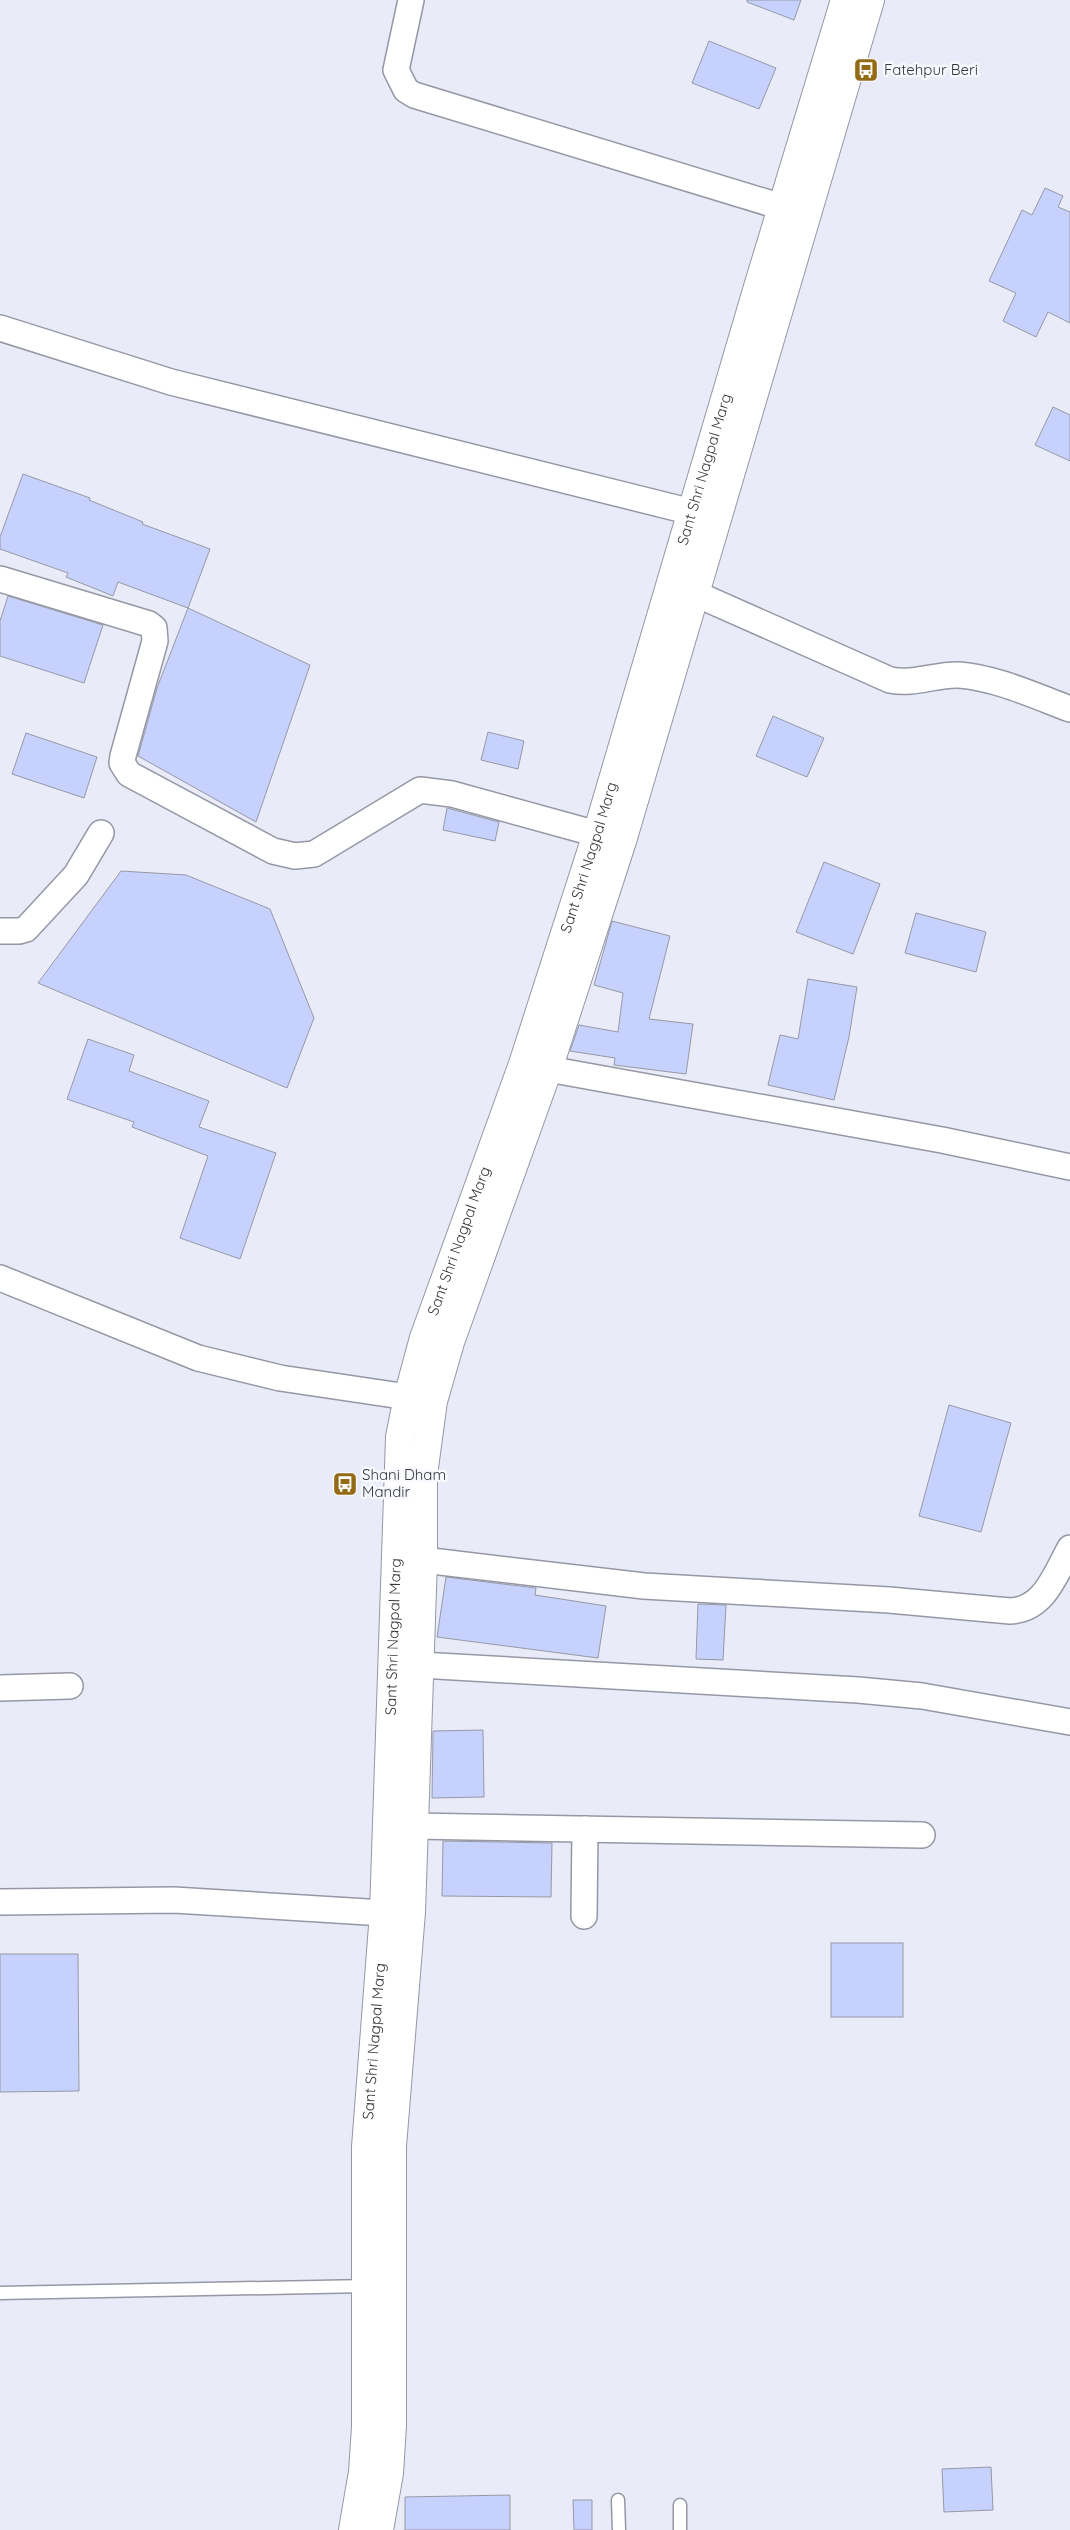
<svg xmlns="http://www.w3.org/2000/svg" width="1070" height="2530" viewBox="0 0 1070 2530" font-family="Quicksand,sans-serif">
<rect width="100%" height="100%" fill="#e9ecf8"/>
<g fill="#c7d1fd" stroke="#9699a4">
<polygon points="747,0 801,0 794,20 747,2"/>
<polygon points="709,41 776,68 759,109 692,83"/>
<polygon points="1045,188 1063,196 1058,207 1070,212 1070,323 1048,312 1036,337 1003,321 1016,293 989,281 1022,210 1032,215"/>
<polygon points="1053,407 1070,415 1070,461 1035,445"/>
<polygon points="23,474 90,498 89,500 143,522 142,524 210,549 188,608 118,582 113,596 66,577 68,573 0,549 0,537"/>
<polygon points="8,596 103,625 84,683 0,656 0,621"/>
<polygon points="188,608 310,665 256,822 138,756 157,688"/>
<polygon points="773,716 824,738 807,777 756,756"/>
<polygon points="488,732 524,741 518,769 481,760"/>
<polygon points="26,733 97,757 84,798 12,774"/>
<polygon points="447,808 499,822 495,841 443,830"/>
<polygon points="824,862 880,884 853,954 796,932"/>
<polygon points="121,871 186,875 270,909 314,1018 287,1088 38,983"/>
<polygon points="916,913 986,932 976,972 905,953"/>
<polygon points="612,921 670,936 649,1019 693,1024 686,1074 614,1065 615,1058 570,1051 579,1025 618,1032 623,993 594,985"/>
<polygon points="808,979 857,987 849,1037 834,1100 768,1085 780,1035 798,1039"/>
<polygon points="88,1039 134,1055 129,1071 209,1101 199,1127 276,1153 240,1259 180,1238 208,1156 132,1127 134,1122 67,1099"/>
<polygon points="949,1405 1011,1423 981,1532 919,1516"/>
<polygon points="446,1577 536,1588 535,1595 606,1606 598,1658 437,1637"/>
<polygon points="698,1604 726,1605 723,1660 696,1659"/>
<polygon points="483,1730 484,1797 432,1798 433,1731"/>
<polygon points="443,1841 552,1843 551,1897 442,1896"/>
<rect x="831" y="1943" width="72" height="74"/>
<polygon points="0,1954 78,1954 79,2091 0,2092"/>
<polygon points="991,2467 993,2510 944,2512 942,2469"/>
<polygon points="510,2495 510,2530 405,2530 405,2497"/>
<polygon points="573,2500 592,2500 592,2530 574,2530"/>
</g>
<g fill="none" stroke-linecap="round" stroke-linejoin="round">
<defs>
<g id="lane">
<polyline points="0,2293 367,2286"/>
<polyline points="618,2500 619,2530"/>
<polyline points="680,2505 680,2530"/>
</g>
<g id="street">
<polyline points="411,0 396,70 406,90 414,95 782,207"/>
<polyline points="0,328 171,382 692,512"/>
<polyline points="0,579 149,624 154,628 155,641 123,756 122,763 129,774 273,851 295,856 314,854 420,790 452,794 597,834"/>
<path d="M696 594 890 680C914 685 936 674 959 675 997 678 1035 696 1070 709"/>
<polyline points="0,931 19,931 26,929 76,875 101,833"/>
<polyline points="548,1069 942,1140 1070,1167"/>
<polyline points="0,1278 198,1358 280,1378 428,1400"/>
<path d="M423 1560 644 1586 889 1600 1010 1611C1044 1610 1055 1575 1070 1548"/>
<polyline points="420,1665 858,1690 922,1696 1070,1722"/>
<polyline points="0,1688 70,1686"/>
<polyline points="414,1826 922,1835"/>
<polyline points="0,1902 174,1900 384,1913"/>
<polyline points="584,1916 585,1829"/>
</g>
<g id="secondary">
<path id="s1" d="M353 2530 363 2472 366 2427V2147L384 1913 400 1437 408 1397 424 1338 523 1064 597 834 758 287 845 0"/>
<polyline points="379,2530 389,2473 392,2426 392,2146 411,1912 423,1560 423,1475 433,1401 450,1342 548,1069 622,841 870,0"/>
</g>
</defs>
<use href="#lane" stroke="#9598a4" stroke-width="15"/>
<use href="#street" stroke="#9598a4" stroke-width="28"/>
<use href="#secondary" stroke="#9598a4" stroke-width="30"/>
<use href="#lane" stroke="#fff" stroke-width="12"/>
<use href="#street" stroke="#fff" stroke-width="25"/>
<use href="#secondary" stroke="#fff" stroke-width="28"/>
</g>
<defs>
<symbol id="bus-square" viewBox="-11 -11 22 22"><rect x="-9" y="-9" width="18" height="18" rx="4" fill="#946b15" stroke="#f8f9fe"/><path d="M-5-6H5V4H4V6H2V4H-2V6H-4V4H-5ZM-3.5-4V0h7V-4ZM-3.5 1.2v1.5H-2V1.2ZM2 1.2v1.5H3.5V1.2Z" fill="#fff"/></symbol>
</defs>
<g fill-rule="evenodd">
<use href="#bus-square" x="852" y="56" width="28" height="28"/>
<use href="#bus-square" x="331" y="1470" width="28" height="28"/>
</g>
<g text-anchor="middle" stroke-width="5" stroke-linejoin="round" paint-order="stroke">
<g font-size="15" fill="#36373c" stroke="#f8f9fe" text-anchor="start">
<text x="884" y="75">Fatehpur Beri</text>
<text x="362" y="1480">Shani Dham<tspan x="362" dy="17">Mandir</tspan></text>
</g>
<g font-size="15" fill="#36373c" stroke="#f8f9fe">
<text dy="5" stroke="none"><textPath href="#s1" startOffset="2110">Sant Shri Nagpal Marg</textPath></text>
<text dy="5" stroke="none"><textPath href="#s1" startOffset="1705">Sant Shri Nagpal Marg</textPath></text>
<text dy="5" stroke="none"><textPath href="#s1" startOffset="1300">Sant Shri Nagpal Marg</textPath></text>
<text dy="5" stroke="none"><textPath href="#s1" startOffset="895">Sant Shri Nagpal Marg</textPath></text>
<text dy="5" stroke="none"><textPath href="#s1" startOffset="490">Sant Shri Nagpal Marg</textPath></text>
</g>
</g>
</svg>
